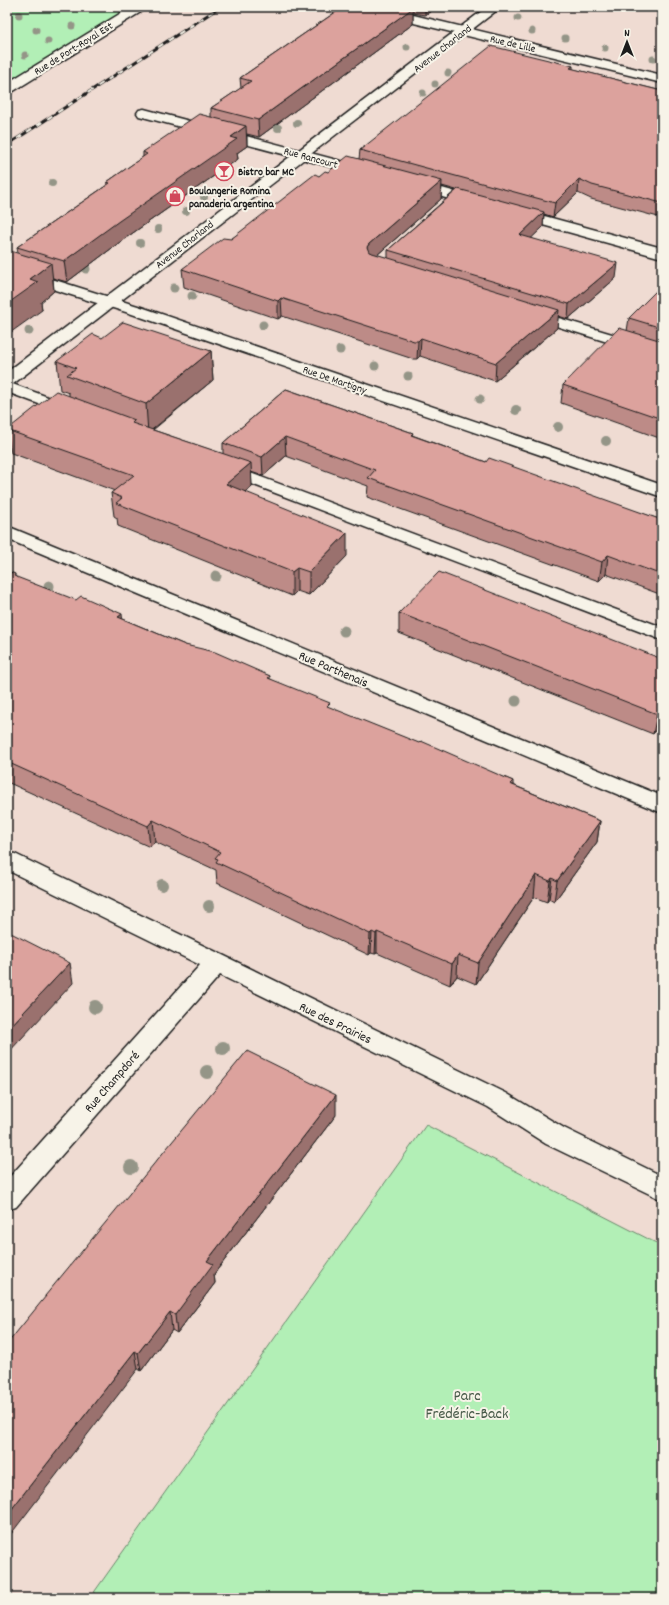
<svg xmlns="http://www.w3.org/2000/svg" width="669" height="1605" viewBox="0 0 669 1605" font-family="Dekko,sans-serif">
<rect width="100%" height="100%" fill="#efdbd2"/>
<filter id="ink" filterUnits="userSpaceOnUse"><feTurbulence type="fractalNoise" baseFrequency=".025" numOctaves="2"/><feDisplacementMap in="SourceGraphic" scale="8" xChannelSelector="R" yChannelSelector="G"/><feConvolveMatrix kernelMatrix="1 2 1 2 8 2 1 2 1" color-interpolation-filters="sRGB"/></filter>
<g filter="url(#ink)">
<g fill="#b2efb6" stroke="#678669">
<polygon points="7,7 141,7 7,89"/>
<polygon points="426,1125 662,1246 662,1598 90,1598"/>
</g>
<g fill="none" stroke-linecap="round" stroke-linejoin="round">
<defs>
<g id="service">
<polygon points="532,310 662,349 662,359 527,317 525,314 527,311"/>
<polygon points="7,382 75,407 77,410 75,413 69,415 63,413 7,392"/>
<polygon points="226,464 662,627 662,640 220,472 218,469 220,466"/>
</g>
<g id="minor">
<polygon points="131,7 146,7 144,10 12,92 7,93 7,83"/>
<polygon points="358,7 380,7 662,75 662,83 360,10"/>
<polygon points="144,109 371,169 373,172 371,175 366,176 139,116 137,113 139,110"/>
<polygon points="413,180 485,200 488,203 485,206 480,208 408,187 406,184 408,181"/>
<polygon points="515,208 662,248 662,258 510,216 507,213 510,210"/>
<polygon points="7,265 141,307 662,485 662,497 129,313 7,275"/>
<polygon points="7,526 662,796 662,813 7,539"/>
<polygon points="7,852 15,854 506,1093 564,1128 662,1176 662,1200 546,1144 488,1107 220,975 16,1207 7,1210 7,1180 200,965 7,870"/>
</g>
<polygon id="tertiary" points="487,7 501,7 13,384 7,385 7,372"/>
</defs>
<use href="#service" stroke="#1c1c1c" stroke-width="3"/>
<use href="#minor" stroke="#1c1c1c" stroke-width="3"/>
<use href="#tertiary" stroke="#1c1c1c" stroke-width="3"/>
<use href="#service" fill="#f7f3e8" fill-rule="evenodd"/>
<use href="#minor" fill="#f7f3e8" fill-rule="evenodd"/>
<use href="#tertiary" fill="#f7f3e8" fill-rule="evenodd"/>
<defs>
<polyline id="rail" points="7,145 220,7"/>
</defs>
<use href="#rail" stroke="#1c1c1c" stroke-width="3"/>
<use href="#rail" stroke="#f7f3e8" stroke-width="2" stroke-dasharray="6" stroke-linecap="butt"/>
</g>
<g fill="#949587">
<circle cx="19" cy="15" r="3.5"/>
<circle cx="518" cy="18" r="3.5"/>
<circle cx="72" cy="26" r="3.5"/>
<circle cx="36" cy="30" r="3.5"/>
<circle cx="532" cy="31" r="3.5"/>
<circle cx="565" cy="38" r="3.5"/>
<circle cx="48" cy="41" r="3.5"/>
<circle cx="407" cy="47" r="3.5"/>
<circle cx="605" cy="48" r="3.5"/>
<circle cx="25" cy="55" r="3.5"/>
<circle cx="653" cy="59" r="3.5"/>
<circle cx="448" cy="73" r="3.5"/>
<circle cx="435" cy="84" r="3.5"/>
<circle cx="423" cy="93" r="3.5"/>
<circle cx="297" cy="123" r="4"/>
<circle cx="278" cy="128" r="4"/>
<circle cx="52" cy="183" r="4"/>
<circle cx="204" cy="197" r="4"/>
<circle cx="186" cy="211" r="4"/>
<circle cx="158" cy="229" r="4"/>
<circle cx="140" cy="243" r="4"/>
<circle cx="86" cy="269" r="4.5"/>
<circle cx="174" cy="288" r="4.5"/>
<circle cx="192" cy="296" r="4.5"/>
<circle cx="263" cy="325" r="4.5"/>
<circle cx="29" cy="331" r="4.5"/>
<circle cx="340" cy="350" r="4.5"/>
<circle cx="375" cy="366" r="4.5"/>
<circle cx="408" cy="376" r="4.5"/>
<circle cx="480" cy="399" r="4.5"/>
<circle cx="516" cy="410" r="5"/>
<circle cx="558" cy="427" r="5"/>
<circle cx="606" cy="441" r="5"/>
<circle cx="216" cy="576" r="5.5"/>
<circle cx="49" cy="586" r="5.5"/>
<circle cx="344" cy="631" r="5.5"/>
<circle cx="516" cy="701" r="5.5"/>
<circle cx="162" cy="885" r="6"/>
<circle cx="209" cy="906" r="6"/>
<circle cx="95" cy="1007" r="7"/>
<circle cx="223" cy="1048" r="7"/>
<circle cx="207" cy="1072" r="7"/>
<circle cx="131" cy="1167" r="7"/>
</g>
<g fill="#bd8b87" stroke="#1c1c1c" fill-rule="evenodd">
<polygon points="343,7 437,7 425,15 413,13 413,24 259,137 247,134 247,146 237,153 238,159 120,242 67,282 53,278 54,291 41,302 42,310 18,253 17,247 107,185 107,182 143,157 143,152 211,117 211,108 241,88 240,78"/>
<path d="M573 66V69L662 91V218L591 199 578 193 553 217 544 214 543 227 531 238 616 278 568 319 558 316 557 328 495 381 420 356 417 359H413L282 316 278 319 184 287 182 269 231 239 319 176 359 159 360 150ZM442 186 456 190 388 250V258L377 255 441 199Z"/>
<polygon points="662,285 662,439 561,403 563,385 627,331 629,318"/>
<polygon points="102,338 211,351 213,380 153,430 223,454 223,443 286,389 413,433 412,435 486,462 662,520 662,595 606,574 599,581 367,497 368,486 286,456 263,476 251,472 252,486 245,492 347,556 309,595 297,591 292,596 118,526 117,518 114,516 111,493 115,491 11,453 7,430 69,396 69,393 60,390 57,361"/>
<polygon points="7,571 15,574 15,577 123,619 185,645 270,676 270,679 330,708 513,781 513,785 600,821 597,842 554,902 549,899 547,902 534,897 476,984 457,976 450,985 377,953 375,954 371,953 369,955 217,883 216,870 155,842 150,847 7,782"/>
<polygon points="399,613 662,659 662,723 653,734 399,633"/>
<polygon points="336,1115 214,1274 215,1283 177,1333 172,1330 141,1371 45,1297 45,1296"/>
</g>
<g fill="#9a716e" stroke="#1c1c1c">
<polygon points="425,7 437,7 425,15"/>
<polygon points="413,8 413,24 259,137 258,120"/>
<polygon points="246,126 247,146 237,153 238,159 120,242 67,282 64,261"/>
<polygon points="579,179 578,193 553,217 555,203"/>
<polygon points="442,181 441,199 369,262 367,247 369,244"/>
<polygon points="544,212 543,227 519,250 520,235"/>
<polygon points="51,263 54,291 41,302 42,310 7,335 7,304 30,279"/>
<polygon points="618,263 616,278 568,319 569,304"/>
<polygon points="281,298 282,316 278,319 278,301"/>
<polygon points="559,310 557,328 495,381 496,363"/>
<polygon points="421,338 420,356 417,359 418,341"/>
<polygon points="211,351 213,380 148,433 146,404"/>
<polygon points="285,437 286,456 263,476 262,457"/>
<polygon points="251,463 252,486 227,507 226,484"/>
<polygon points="347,533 347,556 309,595 309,572"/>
<polygon points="608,555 606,574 599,581 602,562"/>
<polygon points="297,568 297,591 292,596 292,572"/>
<polygon points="122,614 124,635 118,617"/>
<polygon points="662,707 662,723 653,734 657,714"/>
<polygon points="153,820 155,842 150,847 148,826"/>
<polygon points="600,821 597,842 554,902 557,881"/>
<polygon points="536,875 534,897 476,984 478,963"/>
<polygon points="552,878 549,899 547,902 550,881"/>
<polygon points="372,932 371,953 369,955 370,934"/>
<polygon points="377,932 377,953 375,954 376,934"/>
<polygon points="458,955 457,976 450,985 452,964"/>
<polygon points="70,963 73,983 7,1054 7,1030"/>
<polygon points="336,1095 336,1115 214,1274 215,1283 177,1333 175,1315 207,1261"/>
<polygon points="170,1312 172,1330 141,1371 138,1353"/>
<polygon points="135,1351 138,1369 7,1539 7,1515"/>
</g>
<g fill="#dca29d" stroke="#1c1c1c">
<polygon points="343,7 408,7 413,8 258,120 211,108 251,81 240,78"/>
<polygon points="491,46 573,66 570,68 662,91 662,203 592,185 579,179 555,203 360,150"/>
<polygon points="199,114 246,126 231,137 237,139 119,221 64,261 17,247 110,183 107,182 147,154 143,152"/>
<polygon points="348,156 442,181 369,244 367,247 369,252 559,310 496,363 421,338 418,341 414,341 281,298 278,301 182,269 223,238 231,239 315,174 319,176 325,171 328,172"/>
<polygon points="458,189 544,212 520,235 618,263 569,304 388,250"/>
<polygon points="7,250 51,263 30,279 38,282 7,304"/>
<polygon points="662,285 662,328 629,318"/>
<polygon points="123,322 211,351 146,404 67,375 76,368 57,361 93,334 102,338"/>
<polygon points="619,328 662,341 662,419 563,385"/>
<polygon points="286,389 413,433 411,435 486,462 489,458 662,520 662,575 608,555 602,562 368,478 375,470 285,437 262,457 223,443"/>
<polygon points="56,391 135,420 132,423 251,463 226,484 347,533 309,572 297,568 292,572 116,503 122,498 111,493 134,475 7,430"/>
<polygon points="7,571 15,574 14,576 76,600 81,596 122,614 118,617 185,645 215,652 270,676 268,678 330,703 327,706 419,743 421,741 513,781 510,784 600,821 557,881 552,878 550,881 536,875 478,963 458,955 452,964 377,932 376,934 372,932 370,934 216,862 218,859 215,858 220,852 153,820 148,826 7,762"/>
<polygon points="439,572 662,659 662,707 657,714 399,613"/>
<polygon points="7,931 70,963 7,1030"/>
<polygon points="247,1051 336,1095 207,1261 213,1264 175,1315 170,1312 138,1353 135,1351 7,1515 7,1344 46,1296 45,1296"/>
</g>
</g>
<defs>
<symbol id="bar-ring" viewBox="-11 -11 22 22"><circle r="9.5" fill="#f7f3e8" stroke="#d1495b" stroke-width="1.5"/><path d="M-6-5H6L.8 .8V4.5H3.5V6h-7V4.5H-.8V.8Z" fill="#d1495b"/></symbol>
<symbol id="shop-ring" viewBox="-11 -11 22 22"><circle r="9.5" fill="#f7f3e8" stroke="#d1495b" stroke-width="1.5"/><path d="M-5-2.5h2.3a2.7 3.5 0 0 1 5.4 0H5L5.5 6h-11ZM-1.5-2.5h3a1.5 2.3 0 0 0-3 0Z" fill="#d1495b"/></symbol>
</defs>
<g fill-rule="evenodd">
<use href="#bar-ring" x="213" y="160" width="22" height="22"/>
<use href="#shop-ring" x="164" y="185" width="22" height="22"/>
</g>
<g text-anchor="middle" stroke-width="4" stroke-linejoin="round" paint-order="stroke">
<g font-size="11" fill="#1c1c1c" stroke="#f7f3e8">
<text transform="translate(513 43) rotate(13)" y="4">Rue de Lille</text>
<text transform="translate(73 48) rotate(-32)" y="4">Rue de Port-Royal Est</text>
<text transform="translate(442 48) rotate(-38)" y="4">Avenue Charland</text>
<text transform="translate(311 157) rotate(15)" y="4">Rue Rancourt</text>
<text transform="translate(184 244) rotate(-38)" y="4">Avenue Charland</text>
<text transform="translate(335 379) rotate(19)" y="4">Rue De Martigny</text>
</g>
<g font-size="11" font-weight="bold" fill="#1c1c1c" stroke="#f7f3e8" text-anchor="start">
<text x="238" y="175">Bistro bar MC</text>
<text x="189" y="194">Boulangerie Romina<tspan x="189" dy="13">panaderia argentina</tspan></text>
</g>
<g font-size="13" fill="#1c1c1c" stroke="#f7f3e8">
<text transform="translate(334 668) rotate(23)" y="5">Rue Parthenais</text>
<text transform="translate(336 1022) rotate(26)" y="5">Rue des Prairies</text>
<text transform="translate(111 1081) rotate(-49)" y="5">Rue Champdoré</text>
</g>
<g font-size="16" fill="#495b4a" stroke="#f7f3e8">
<text x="467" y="1400">Parc<tspan x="467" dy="18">Frédéric-Back</tspan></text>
</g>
</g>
<rect width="669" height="1605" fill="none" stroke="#f7f3e8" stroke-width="24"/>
<rect x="12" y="12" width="645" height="1581" fill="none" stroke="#1c1c1c" stroke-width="1.5" filter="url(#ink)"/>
<g transform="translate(627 42)" stroke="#f7f3e8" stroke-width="3" paint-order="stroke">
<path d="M0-3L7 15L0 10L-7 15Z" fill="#1c1c1c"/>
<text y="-6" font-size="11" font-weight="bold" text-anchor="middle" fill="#1c1c1c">N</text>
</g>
</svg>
